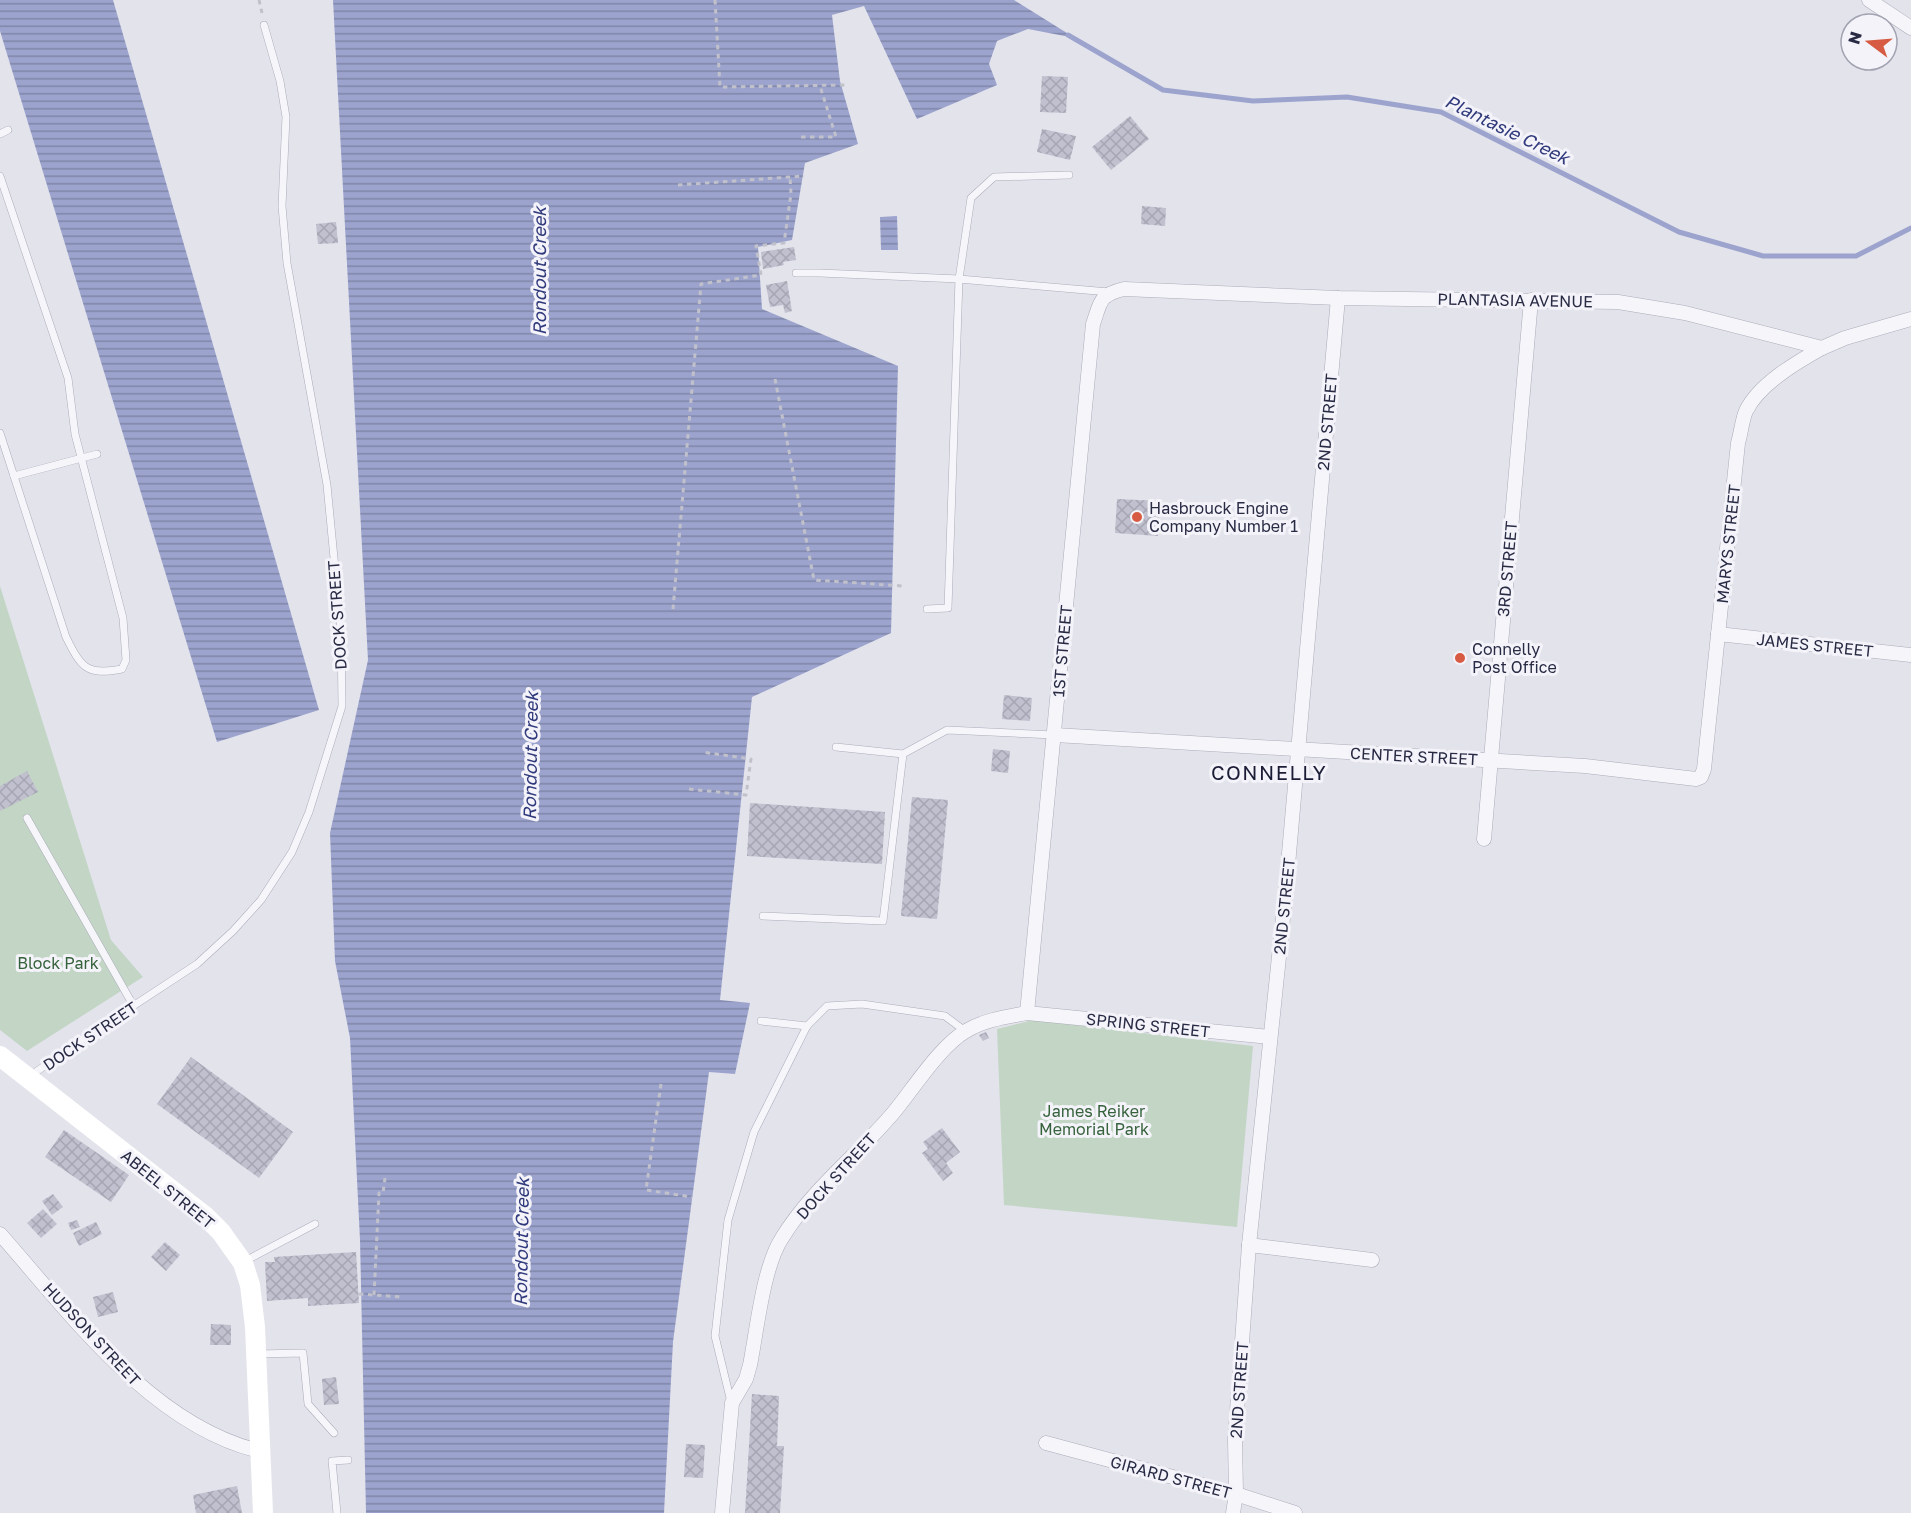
<svg xmlns="http://www.w3.org/2000/svg" width="1911" height="1513" viewBox="0 0 1911 1513" font-family="'Golos Text',sans-serif">
<defs>
<pattern id="water-rules" width="6" height="5" patternUnits="userSpaceOnUse" patternTransform="scale(1.5)"><rect width="6" height="5" fill="#9ca4ce"/><path d="M0 2.5h6" fill="none" stroke="#7f86a9"/></pattern>
<pattern id="building-cross-hatch" width="8" height="8" patternUnits="userSpaceOnUse" patternTransform="scale(1.5)"><rect width="8" height="8" fill="#c0c0cf"/><path d="M0 0l8 8M0 8l8-8" fill="none" stroke="#a5a5b3"/></pattern>
</defs>
<rect width="100%" height="100%" fill="#e3e3ec"/>
<g fill="#c3d6c5">
<polygon points="0,586 111,940 143,977 27,1051 0,1030"/>
<polygon points="1033,1020 1253,1046 1237,1227 1004,1205 997,1029"/>
</g>
<g fill="url(#water-rules)">
<polygon points="0,0 113,0 319,710 217,742 0,31"/>
<polygon points="333,0 1014,0 1075,38 1028,29 997,41 989,64 997,85 917,119 864,6 832,15 840,81 858,144 805,163 792,240 758,247 762,309 898,366 891,633 752,697 720,1000 750,1003 735,1074 709,1072 673,1342 664,1513 366,1513 360,1240 350,1038 335,961 330,833 368,660"/>
<polygon points="897,216 898,250 881,250 880,217"/>
</g>
<g fill="none" stroke-linecap="round" stroke-linejoin="round">
<polyline stroke="#9ca4ce" stroke-width="5" points="1068,35 1163,90 1253,101 1347,97 1441,112 1679,232 1763,256 1856,256 1911,228"/>
</g>
<g fill="url(#building-cross-hatch)">
<polygon points="1042,76 1068,77 1066,113 1040,112"/>
<polygon points="1130,116 1149,139 1111,170 1092,147"/>
<polygon points="1042,129 1076,136 1070,160 1037,152"/>
<polygon points="1142,206 1166,208 1165,226 1141,224"/>
<polygon points="336,222 338,243 318,244 316,224"/>
<polygon points="794,247 796,260 783,262 784,265 763,269 761,252"/>
<polygon points="787,281 792,311 785,313 783,305 770,307 766,285"/>
<polygon points="1117,499 1160,501 1158,536 1115,533"/>
<polygon points="1004,695 1032,698 1030,721 1002,719"/>
<polygon points="993,749 1010,751 1008,773 991,771"/>
<polygon points="27,771 38,792 0,811 0,786"/>
<polygon points="912,797 948,800 937,919 901,916"/>
<polygon points="750,803 885,812 882,864 747,856"/>
<polygon points="986,1032 989,1038 983,1041 979,1035"/>
<polygon points="191,1057 293,1132 259,1178 157,1104"/>
<polygon points="942,1128 960,1152 946,1163 953,1173 943,1181 922,1153 928,1149 923,1142"/>
<polygon points="64,1130 129,1175 111,1202 45,1157"/>
<polygon points="53,1194 63,1207 52,1215 42,1201"/>
<polygon points="43,1209 57,1224 41,1238 27,1223"/>
<polygon points="77,1220 80,1227 71,1230 68,1223"/>
<polygon points="96,1222 102,1234 79,1246 73,1233"/>
<polygon points="165,1242 180,1255 166,1271 151,1257"/>
<polygon points="356,1252 359,1303 308,1306 308,1298 267,1301 265,1262 275,1262 274,1257"/>
<polygon points="113,1292 118,1312 98,1317 93,1297"/>
<polygon points="211,1324 231,1325 231,1345 210,1345"/>
<polygon points="336,1377 339,1404 324,1405 322,1379"/>
<polygon points="752,1394 779,1396 777,1446 784,1446 780,1513 745,1513"/>
<polygon points="686,1444 705,1445 703,1478 684,1477"/>
<polygon points="237,1486 242,1513 196,1513 193,1495"/>
</g>
<g fill="none" stroke-linecap="round" stroke-linejoin="round">
<defs>
<g id="lane">
<polyline points="0,134 8,130"/>
<path d="M0 176 68 378 75 434 123 618 126 660 122 669C86 676 81 667 66 637L0 433"/>
<polyline points="796,273 820,273 959,279 971,198 994,177 1069,175"/>
<polyline points="14,476 97,454"/>
<polyline points="927,609 948,608 959,279 1109,292"/>
<polyline points="836,747 903,754 947,730 1054,735"/>
<polyline points="27,818 133,1005"/>
<polyline points="763,916 883,921 903,754"/>
<polyline points="761,1021 807,1026"/>
<polyline points="30,1076 95,1031 197,964 233,931 261,900 292,852 309,812 342,706 341,631 327,485 287,263 282,206 286,117 280,81 264,25"/>
<polyline points="245,1261 315,1224"/>
<polyline points="258,1354 303,1353 308,1404 334,1433"/>
<polyline points="731,1402 715,1336 728,1220 754,1132 807,1026 827,1006 862,1004 945,1016 965,1031"/>
<polyline points="337,1513 332,1461 348,1460"/>
</g>
<g id="street">
<polyline points="1869,0 1911,28"/>
<polyline points="1718,634 1911,655"/>
<path d="M1055 735 1585 766 1696 779 1701 777 1704 769 1738 443C1741 433 1742 420 1746 411 1759 384 1797 362 1822 348"/>
<polyline points="1484,839 1531,300"/>
<path d="M1027 1013C1050 784 1070 554 1093 324 1101 301 1099 295 1124 289L1338 298 1618 302 1685 313 1822 348 1845 338 1911 319"/>
<path d="M0 1234C70 1313 151 1425 259 1451"/>
<polyline points="1249,1245 1372,1260"/>
<polyline points="1046,1443 1236,1494 1295,1513"/>
<path d="M722 1513 732 1403 746 1379 750 1365C757 1330 763 1267 782 1238 812 1189 858 1155 894 1112 913 1089 940 1046 966 1031 984 1020 1006 1017 1027 1013L1270 1037"/>
<polyline points="1233,1513 1236,1494 1235,1439 1249,1245 1285,899 1338,298"/>
</g>
</defs>
<use href="#lane" stroke="#abacba" stroke-width="8"/>
<use href="#street" stroke="#abacba" stroke-width="15"/>
<g stroke="#c1c1cb" stroke-width="3" stroke-dasharray="4.5 4.5" stroke-linecap="butt">
<polyline points="259,0 262,13"/>
<polyline points="715,0 720,87 845,85"/>
<polyline points="801,137 836,137 820,86"/>
<polyline points="678,185 804,176"/>
<polyline points="775,379 814,580 903,586"/>
<polyline points="673,609 701,284 761,275 756,246 784,243 791,194 790,177"/>
<polyline points="689,789 746,795 751,759 702,752"/>
<polyline points="661,1084 646,1190 692,1197"/>
<polyline points="359,1294 403,1297"/>
<polyline points="374,1295 379,1193 383,1193 385,1178"/>
</g>
<use href="#lane" stroke="#f6f6fa" stroke-width="7"/>
<use href="#street" stroke="#f6f6fa" stroke-width="14"/>
<polyline stroke="#fff" stroke-width="20" points="0,1056 206,1217 221,1232 243,1263 250,1285 255,1327 263,1513"/>
</g>
<g fill="#d75b42" stroke="#f3f3f9" stroke-width="2">
<circle cx="1137" cy="517" r="6"/>
<circle cx="1460" cy="658" r="6"/>
</g>
<g text-anchor="middle" stroke-width="6" stroke-linejoin="round" paint-order="stroke">
<g font-size="16" fill="#292b45" stroke="#f3f3f9">
<text transform="translate(1515 300) rotate(1)" y="6">PLANTASIA AVENUE</text>
<text transform="translate(1327 422) rotate(-85)" y="6">2ND STREET</text>
<text transform="translate(1728 544) rotate(-84)" y="6">MARYS STREET</text>
<text transform="translate(1507 569) rotate(-85)" y="6">3RD STREET</text>
<text transform="translate(337 615) rotate(-94)" y="6">DOCK STREET</text>
<text transform="translate(1815 645) rotate(6)" y="6">JAMES STREET</text>
<text transform="translate(1062 651) rotate(-85)" y="6">1ST STREET</text>
<text transform="translate(1414 756) rotate(3)" y="6">CENTER STREET</text>
<text transform="translate(1284 906) rotate(-84)" y="6">2ND STREET</text>
<text transform="translate(1148 1025) rotate(6)" y="6">SPRING STREET</text>
<text transform="translate(90 1036) rotate(-34)" y="6">DOCK STREET</text>
<text transform="translate(836 1176) rotate(-48)" y="6">DOCK STREET</text>
<text transform="translate(168 1189) rotate(39)" y="6">ABEEL STREET</text>
<text transform="translate(92 1334) rotate(47)" y="6">HUDSON STREET</text>
<text transform="translate(1239 1390) rotate(-86)" y="6">2ND STREET</text>
<text transform="translate(1171 1477) rotate(15)" y="6">GIRARD STREET</text>
</g>
<g font-size="16" fill="#292b45" stroke="#f3f3f9" text-anchor="start">
<text x="1149" y="514">Hasbrouck Engine<tspan x="1149" dy="18">Company Number 1</tspan></text>
<text x="1472" y="655">Connelly<tspan x="1472" dy="18">Post Office</tspan></text>
</g>
<g font-size="16" fill="#36623b" stroke="#f3f3f9">
<text x="58" y="969">Block Park</text>
<text x="1094" y="1117">James Reiker<tspan x="1094" dy="18">Memorial Park</tspan></text>
</g>
<g font-size="18" font-style="italic" fill="#313a7c" stroke="#f3f3f9">
<text transform="translate(1507 130) rotate(26)" y="6">Plantasie Creek</text>
<text transform="translate(540 271) rotate(-90)" y="6">Rondout Creek</text>
<text transform="translate(531 756) rotate(-89)" y="6">Rondout Creek</text>
<text transform="translate(522 1242) rotate(-89)" y="6">Rondout Creek</text>
</g>
<g font-size="20" letter-spacing="1.5" fill="#1b1c36" stroke="#f3f3f9">
<text x="1269" y="780">CONNELLY</text>
</g>
</g>
<g transform="translate(1869 42) rotate(286)"><circle r="28" fill="#f3f3f9" stroke="#a2a3b1" stroke-width="1.5"/>
<path d="M0-4.5L10 22L0 15L-10 22Z" fill="#d75b42"/>
<text y="-9" font-size="16" font-weight="bold" text-anchor="middle" fill="#292b45">N</text>
</g>
</svg>
